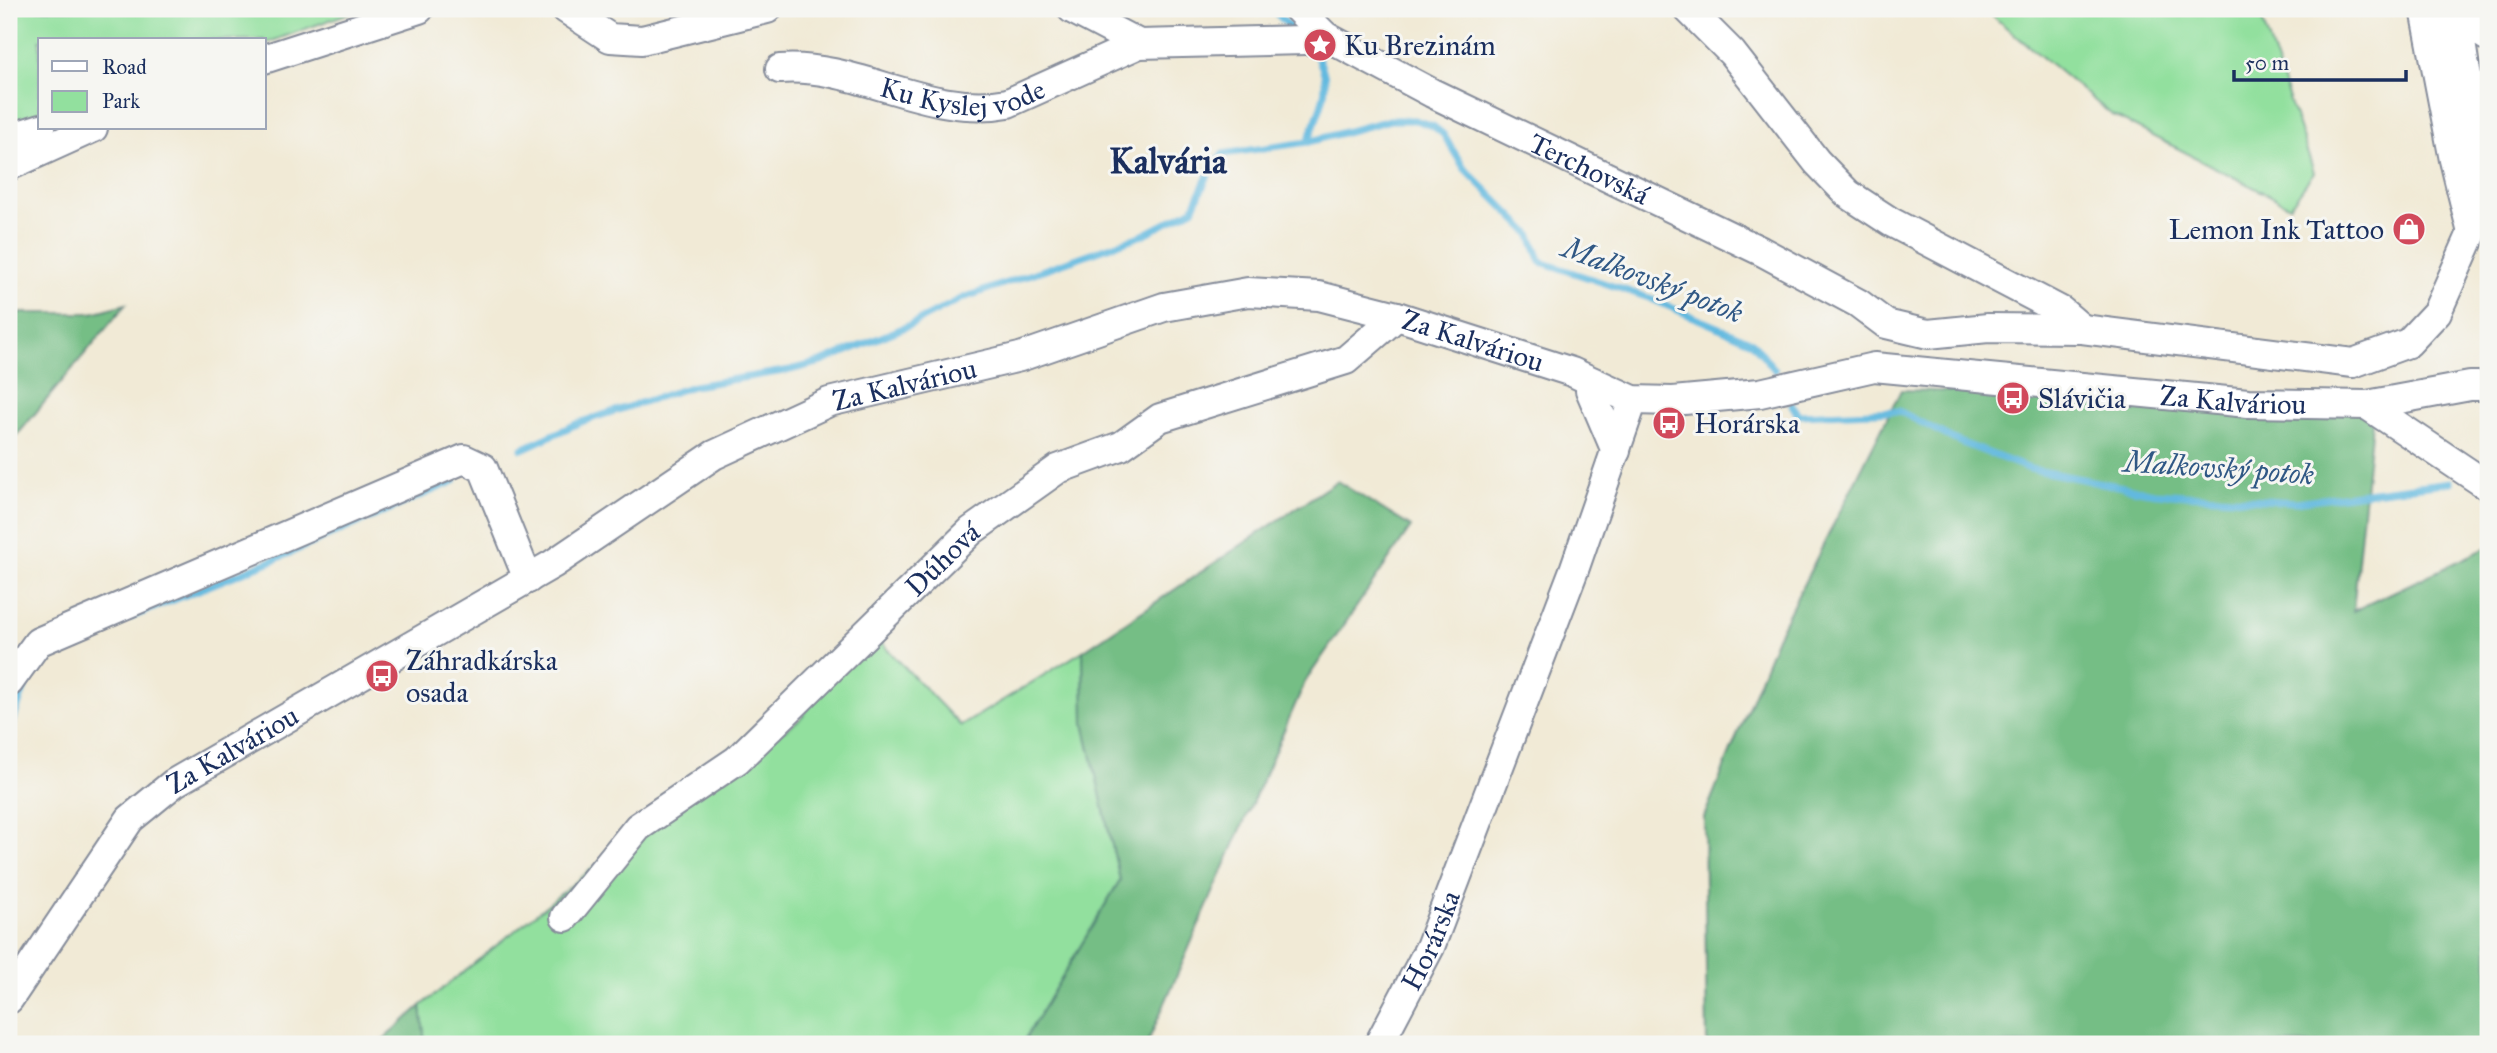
<svg xmlns="http://www.w3.org/2000/svg" width="2497" height="1053" viewBox="0 0 2497 1053" font-family="'IM FELL Great Primer',serif">
<rect width="100%" height="100%" fill="#f6f6f2"/>
<filter id="ink" filterUnits="userSpaceOnUse"><feTurbulence type="fractalNoise" baseFrequency=".0143" numOctaves="2"/><feDisplacementMap in="SourceGraphic" scale="14" xChannelSelector="R" yChannelSelector="G"/><feConvolveMatrix kernelMatrix="1 2 1 2 8 2 1 2 1" color-interpolation-filters="sRGB"/></filter>
<filter id="wash" filterUnits="userSpaceOnUse"><feTurbulence type="fractalNoise" baseFrequency=".00686" numOctaves="4" result="noise"/><feDisplacementMap in="SourceGraphic" scale="28" xChannelSelector="R" yChannelSelector="G"/><feGaussianBlur stdDeviation="1.57" result="paint"/><feColorMatrix in="noise" values="0 0 0 0 0 0 0 0 0 0 0 0 0 0 0 0 0 1.4 0 .05"/><feComposite in="paint" operator="in"/></filter>
<g filter="url(#wash)">
<rect width="100%" height="100%" fill="#f1ead6"/>
<g fill="#92e09e" stroke="#56887e" stroke-width="2">
<polygon points="9,9 360,9 264,44 264,40 40,40 40,127 9,138"/>
<polygon points="1984,9 2255,9 2260,14 2314,172 2290,206 2112,115"/>
<polygon points="870,631 961,726 1083,651 1084,723 1120,880 1022,1044 425,1044 421,1006 639,831 799,720"/>
</g>
<g fill="#75be85" stroke="#487672" stroke-width="2">
<polygon points="126,304 9,445 9,313 92,313"/>
<polygon points="1901,390 2374,403 2353,611 2488,547 2488,1044 1707,1044 1704,817 1777,637"/>
<polygon points="1337,481 1411,527 1305,682 1147,1044 1022,1044 1120,880 1084,723 1083,651"/>
<polygon points="421,1006 425,1044 378,1044"/>
</g>
<g fill="none" stroke-linecap="round" stroke-linejoin="round">
<g stroke="#62b9df" stroke-width="7">
<polyline points="1272,9 1296,33"/>
<path d="M1308 142C1320 106 1339 79 1309 47"/>
<polyline points="1792,405 1798,415 1899,411 1957,441 2030,469 2154,493 2295,502 2451,482"/>
<polyline points="522,449 581,422 693,386 790,370 821,362 908,326 963,298 1143,235 1193,209 1213,164 1223,154 1308,142 1390,120 1415,120 1433,126 1443,134 1464,168 1530,234 1541,262 1649,298 1752,342 1775,370"/>
<polyline points="131,617 271,561 454,481"/>
<polyline points="9,733 29,674"/>
</g>
</g>
</g>
<g filter="url(#ink)">
<g fill="none" stroke-linecap="round" stroke-linejoin="round">
<defs>
<g id="street">
<polyline points="566,9 610,38 642,40 767,9"/>
<polyline points="1072,9 1139,44"/>
<path id="s1" d="M1298 9 1325 36 1432 93 1761 251 1858 303 1886 324 1928 334 1988 328 2082 329 2353 363 2408 343 2437 312 2472 233 2454 160 2425 9"/>
<polyline points="1688,9 1732,53 1817,162 1848,194 1891,222 2061,311 2082,329"/>
<polyline points="264,59 419,9"/>
<path id="s2" d="M780 69C857 63 929 118 1008 103L1139 44 1306 40 1325 36"/>
<polyline points="9,138 41,128"/>
<polyline points="9,166 93,128"/>
<polyline points="1590,390 1616,451"/>
<polyline points="2367,405 2488,486"/>
<polyline points="9,682 38,642 464,459 483,468 528,579"/>
<path id="s3" d="M565 917 638 827 737 760 971 531 1058 469 1121 446 1160 418 1346 360 1397 316"/>
<path id="s4" d="M9 999 130 819 174 783 553 564 714 455 829 402 1020 357 1164 307 1248 292 1319 296 1397 316 1572 372 1633 400 1673 401 1760 393 1874 367 2248 403 2367 405 2470 386H2488"/>
<path id="s5" d="M1379 1044 1430 947 1574 570 1633 400"/>
</g>
<g id="primary">
<polyline points="2451,9 2459,62 2488,196"/>
<polyline points="2485,9 2488,31"/>
</g>
</defs>
<use href="#street" stroke="#868c9a" stroke-width="32"/>
<use href="#primary" stroke="#868c9a" stroke-width="42"/>
<use href="#street" stroke="#fff" stroke-width="28"/>
<use href="#primary" stroke="#fff" stroke-width="38"/>
</g>
</g>
<defs>
<symbol id="sight-disc" viewBox="-11 -11 22 22"><circle r="9.5" fill="#d1495b" stroke="#f6f6f2"/><path d="M0-6L1.8-2.2L6-1.7L2.9 1.2L3.7 5.4L0 3.3L-3.7 5.4L-2.9 1.2L-6-1.7L-1.8-2.2Z" fill="#fff"/></symbol>
<symbol id="shop-disc" viewBox="-11 -11 22 22"><circle r="9.5" fill="#d1495b" stroke="#f6f6f2"/><path d="M-5-2.5h2.3a2.7 3.5 0 0 1 5.4 0H5L5.5 6h-11ZM-1.5-2.5h3a1.5 2.3 0 0 0-3 0Z" fill="#fff"/></symbol>
<symbol id="bus-disc" viewBox="-11 -11 22 22"><circle r="9.5" fill="#d1495b" stroke="#f6f6f2"/><path d="M-5-6H5V4H4V6H2V4H-2V6H-4V4H-5ZM-3.5-4V0h7V-4ZM-3.5 1.2v1.5H-2V1.2ZM2 1.2v1.5H3.5V1.2Z" fill="#fff"/></symbol>
</defs>
<g fill-rule="evenodd">
<use href="#sight-disc" x="1301" y="26" width="38" height="38"/>
<use href="#shop-disc" x="2390" y="210" width="38" height="38"/>
<use href="#bus-disc" x="1994" y="379" width="38" height="38"/>
<use href="#bus-disc" x="1650" y="404" width="38" height="38"/>
<use href="#bus-disc" x="363" y="657" width="38" height="38"/>
</g>
<g text-anchor="middle" stroke-width="6" stroke-linejoin="round" paint-order="stroke">
<g font-size="28" fill="#1b2f5e" stroke="#f6f6f2" text-anchor="start">
<text x="1344" y="55">Ku Brezinám</text>
<text x="2384" y="239" text-anchor="end">Lemon Ink Tattoo</text>
<text x="2038" y="408">Slávičia</text>
<text x="1694" y="433">Horárska</text>
<text x="406" y="670">Záhradkárska<tspan x="406" dy="32">osada</tspan></text>
</g>
<g font-size="28" fill="#1b2f5e" stroke="#f6f6f2">
<text dy="10" stroke="none"><textPath href="#s2" startOffset="187">Ku Kyslej vode</textPath></text>
<text dy="10" stroke="none"><textPath href="#s1" startOffset="334">Terchovská</textPath></text>
<text dy="10" stroke="none"><textPath href="#s4" startOffset="1698">Za Kalváriou</textPath></text>
<text dy="10" stroke="none"><textPath href="#s4" startOffset="1110">Za Kalváriou</textPath></text>
<text dy="10" stroke="none"><textPath href="#s4" startOffset="2474">Za Kalváriou</textPath></text>
<text dy="10" stroke="none"><textPath href="#s3" startOffset="523">Dúhová</textPath></text>
<text dy="10" stroke="none"><textPath href="#s4" startOffset="341">Za Kalváriou</textPath></text>
<text dy="10" stroke="none"><textPath href="#s5" startOffset="116">Horárska</textPath></text>
</g>
<g font-size="30" font-style="italic" fill="#305885" stroke="#f6f6f2">
<text transform="translate(1653 280) rotate(21)" y="10">Malkovský potok</text>
<text transform="translate(2219 468) rotate(4)" y="10">Malkovský potok</text>
</g>
<g font-size="35" font-weight="bold" fill="#1b2f5e" stroke="#f6f6f2">
<text x="1168" y="173">Kalvária</text>
</g>
</g>
<rect width="2497" height="1053" fill="none" stroke="#f6f6f2" stroke-width="35"/>
<rect x="38" y="38" width="228" height="91" fill="#f6f6f2" stroke="#9ea6b7" stroke-width="2"/>
<rect x="52" y="61" width="35" height="10" fill="#ffffff" stroke="#9ea6b7" stroke-width="2"/>
<text x="102" y="74" font-size="21" fill="#1b2f5e">Road</text>
<rect x="52" y="91" width="35" height="21" fill="#92e09e" stroke="#9ea6b7" stroke-width="2"/>
<text x="102" y="108" font-size="21" fill="#1b2f5e">Park</text>
<path d="M2234 70v10h172v-10" fill="none" stroke="#1b2f5e" stroke-width="3.5"/>
<text x="2245" y="70" font-size="21" fill="#1b2f5e" stroke="#f6f6f2" stroke-width="5" paint-order="stroke">50 m</text>
</svg>
